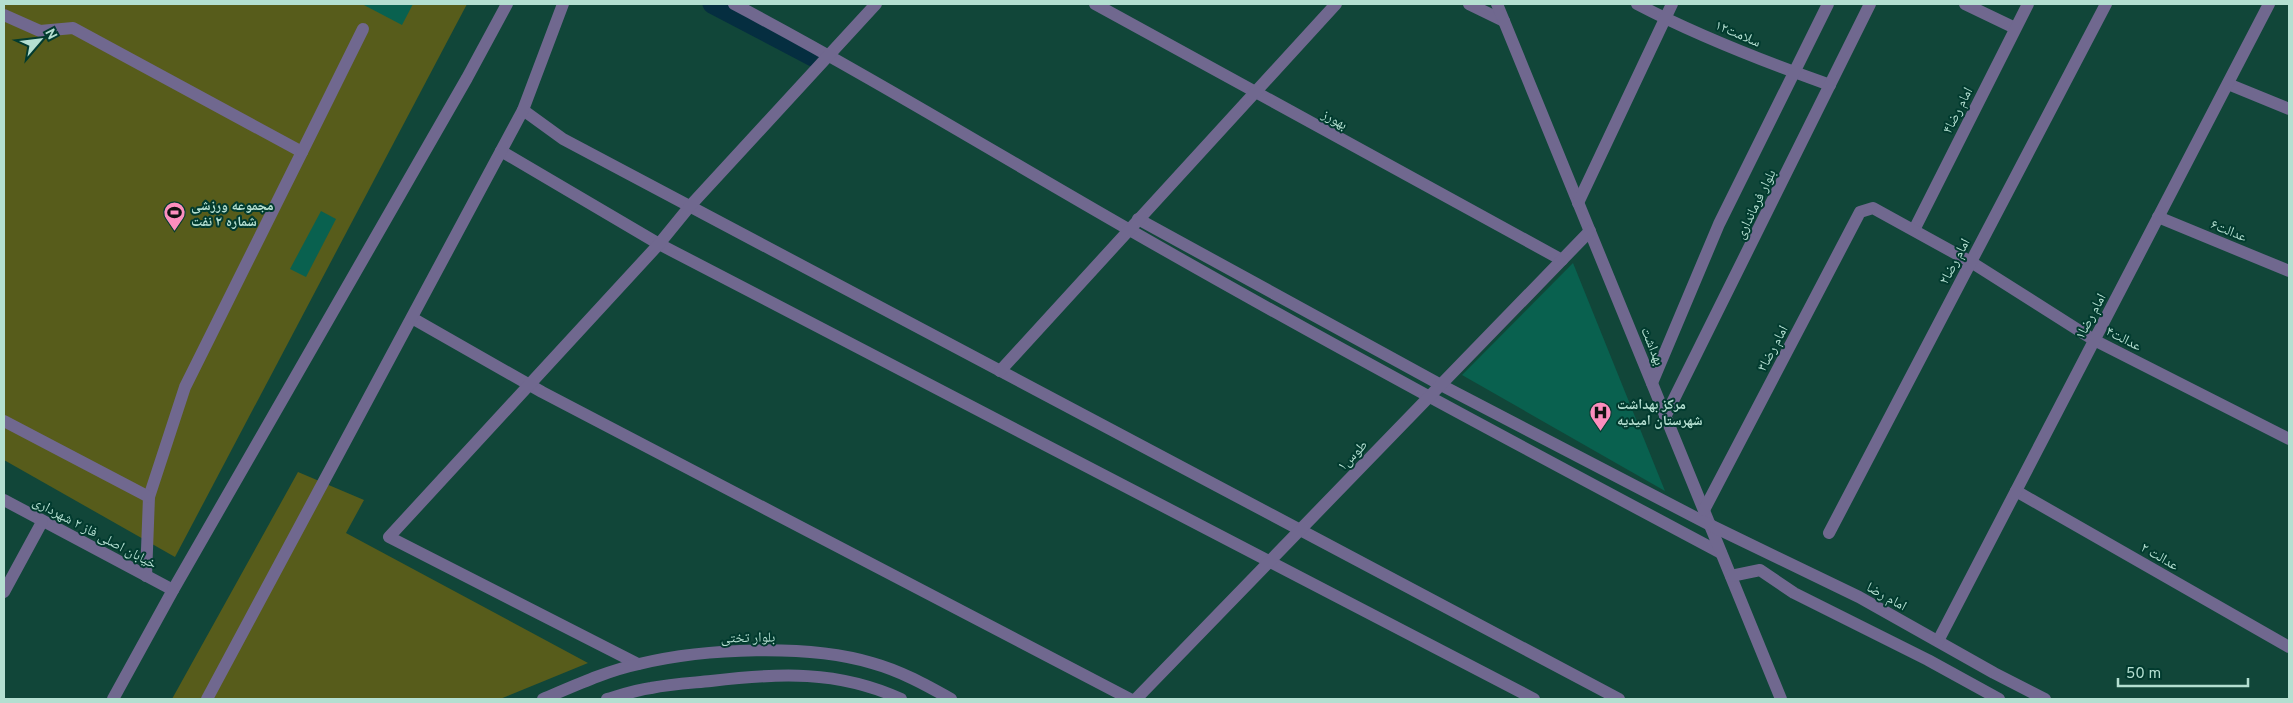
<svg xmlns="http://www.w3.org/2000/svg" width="2293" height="703" viewBox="0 0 2293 703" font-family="Overpass,'Noto Naskh Arabic',sans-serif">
<rect width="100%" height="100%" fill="#114639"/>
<g fill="#575c1b">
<polygon points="4,4 467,4 175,557 4,460"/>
<polygon points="298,472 364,500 346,533 588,663 500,699 172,699"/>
</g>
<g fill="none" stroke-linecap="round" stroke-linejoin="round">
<polyline stroke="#052e40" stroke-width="19" points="712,4 813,57"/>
</g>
<g fill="#09614f">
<polygon points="362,4 413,4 402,25"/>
<polygon points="321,211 336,219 306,277 290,269"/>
<polygon points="1573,263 1665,491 1462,375"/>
</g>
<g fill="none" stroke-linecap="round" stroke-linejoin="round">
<g stroke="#70688f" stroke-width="12">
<path d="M734 4C868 75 997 154 1128 229 1323 341 1522 447 1721 553"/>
<polyline points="1095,4 1562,260"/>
<polyline points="1469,4 1504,21"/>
<polyline points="1497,4 1781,699"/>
<path d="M1637 4C1698 36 1765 62 1830 85"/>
<polyline points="1965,4 2015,28"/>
<polyline points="4,15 40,31 73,28 302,152 185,387 149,497 146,576"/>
<polyline points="2228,84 2289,109"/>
<polyline points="523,110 563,139 1619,699"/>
<polyline points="501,151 659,244 1534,699"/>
<polyline points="302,152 363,29"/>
<polyline points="1578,203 1672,4"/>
<polyline points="2158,217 2289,271"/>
<polyline points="1138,219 1441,385 1710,525 1859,597 1994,673 2045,699"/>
<polyline points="1914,230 2028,4"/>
<polyline points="412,318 542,392 1130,699"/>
<polyline points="1000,371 1336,4"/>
<polyline points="1652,383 1719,224 1828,4"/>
<polyline points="1665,417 1870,4"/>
<polyline points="4,421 149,497"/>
<polyline points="2016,491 2289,647"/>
<polyline points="4,500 173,590"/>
<polyline points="1704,510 1860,212 1873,208 1971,262 2094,340 2289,439"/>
<polyline points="1829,533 2106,4"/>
<polyline points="1731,576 1760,570 1794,593 1928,660 1999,699"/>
<polyline points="4,592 42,522"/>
<polyline points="1938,641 2269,4"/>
<polyline points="638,664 389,537 659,244 690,206 876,4"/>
<polyline points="113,699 173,590 467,78 507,4"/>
<polyline points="207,699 523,110 563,4"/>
<path d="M543 699C574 686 606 671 639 664 705 648 808 644 872 663 901 671 926 685 951 699"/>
<path d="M607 699C621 695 636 690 651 688 671 684 691 683 711 681 778 673 838 670 901 699"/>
<polyline points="1136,699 1590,231"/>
</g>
</g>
<defs>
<symbol id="stadium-pin" viewBox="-11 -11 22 30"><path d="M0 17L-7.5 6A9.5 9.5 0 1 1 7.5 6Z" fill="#fd8ebe" stroke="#023b2f"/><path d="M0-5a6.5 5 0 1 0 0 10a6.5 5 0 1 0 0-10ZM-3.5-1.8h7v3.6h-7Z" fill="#111"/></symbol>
<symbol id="hospital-pin" viewBox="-11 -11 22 30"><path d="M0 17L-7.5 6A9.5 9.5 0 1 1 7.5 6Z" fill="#fd8ebe" stroke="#023b2f"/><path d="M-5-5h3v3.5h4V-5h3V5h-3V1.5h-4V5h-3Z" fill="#111"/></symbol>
</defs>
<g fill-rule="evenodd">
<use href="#stadium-pin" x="162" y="200" width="25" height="34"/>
<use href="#hospital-pin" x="1588" y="400" width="25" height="34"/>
</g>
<g text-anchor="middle" stroke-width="4" stroke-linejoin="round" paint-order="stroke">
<g font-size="14" fill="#b4dfd1" stroke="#023b2f">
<text transform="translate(1738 33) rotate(23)" y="5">سلامت۱۲</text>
<text transform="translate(1957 110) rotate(-63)" y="5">امام رضا۴</text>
<text transform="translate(1335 119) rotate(29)" y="5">بهورز</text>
<text transform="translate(1755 204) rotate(-64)" y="5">بلوار فرمانداری</text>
<text transform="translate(2229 230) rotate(22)" y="5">عدالت۶</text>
<text transform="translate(1954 261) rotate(-62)" y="5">امام رضا۲</text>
<text transform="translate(2090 316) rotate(-62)" y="5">امام رضا۱</text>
<text transform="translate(2124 338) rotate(27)" y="5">عدالت۴</text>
<text transform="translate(1653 346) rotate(68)" y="5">بهداشت</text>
<text transform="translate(1772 348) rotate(-62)" y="5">امام رضا۳</text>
<text transform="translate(1352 455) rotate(-46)" y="5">طوس۱</text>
<text transform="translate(95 532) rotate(28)" y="5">خیابان اصلی فاز ۲ شهرداری</text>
<text transform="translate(2160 556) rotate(30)" y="5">عدالت ۲</text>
<text transform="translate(1887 596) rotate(29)" y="5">امام رضا</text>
<text transform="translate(748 637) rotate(-1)" y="5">بلوار تختی</text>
</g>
<g font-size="14" font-weight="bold" fill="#b4dfd1" stroke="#023b2f" text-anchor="start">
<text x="191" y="210">مجموعه ورزشی<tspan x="191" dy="16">شماره ۲ نفت</tspan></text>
<text x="1617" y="409">مرکز بهداشت<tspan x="1617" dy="16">شهرستان امیدیه</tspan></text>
</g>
</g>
<rect width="2293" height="703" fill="none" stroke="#b4dfd1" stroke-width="10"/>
<g transform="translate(40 40) rotate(62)" stroke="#023b2f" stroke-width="4" paint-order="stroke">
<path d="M0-4L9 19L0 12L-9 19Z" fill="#b4dfd1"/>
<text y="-8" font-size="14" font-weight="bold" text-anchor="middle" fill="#b4dfd1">N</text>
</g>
<path d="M2118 678v8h130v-8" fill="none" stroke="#b4dfd1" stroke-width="2.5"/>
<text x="2126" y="678" font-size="15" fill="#b4dfd1" stroke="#023b2f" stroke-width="4" paint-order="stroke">50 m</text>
</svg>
